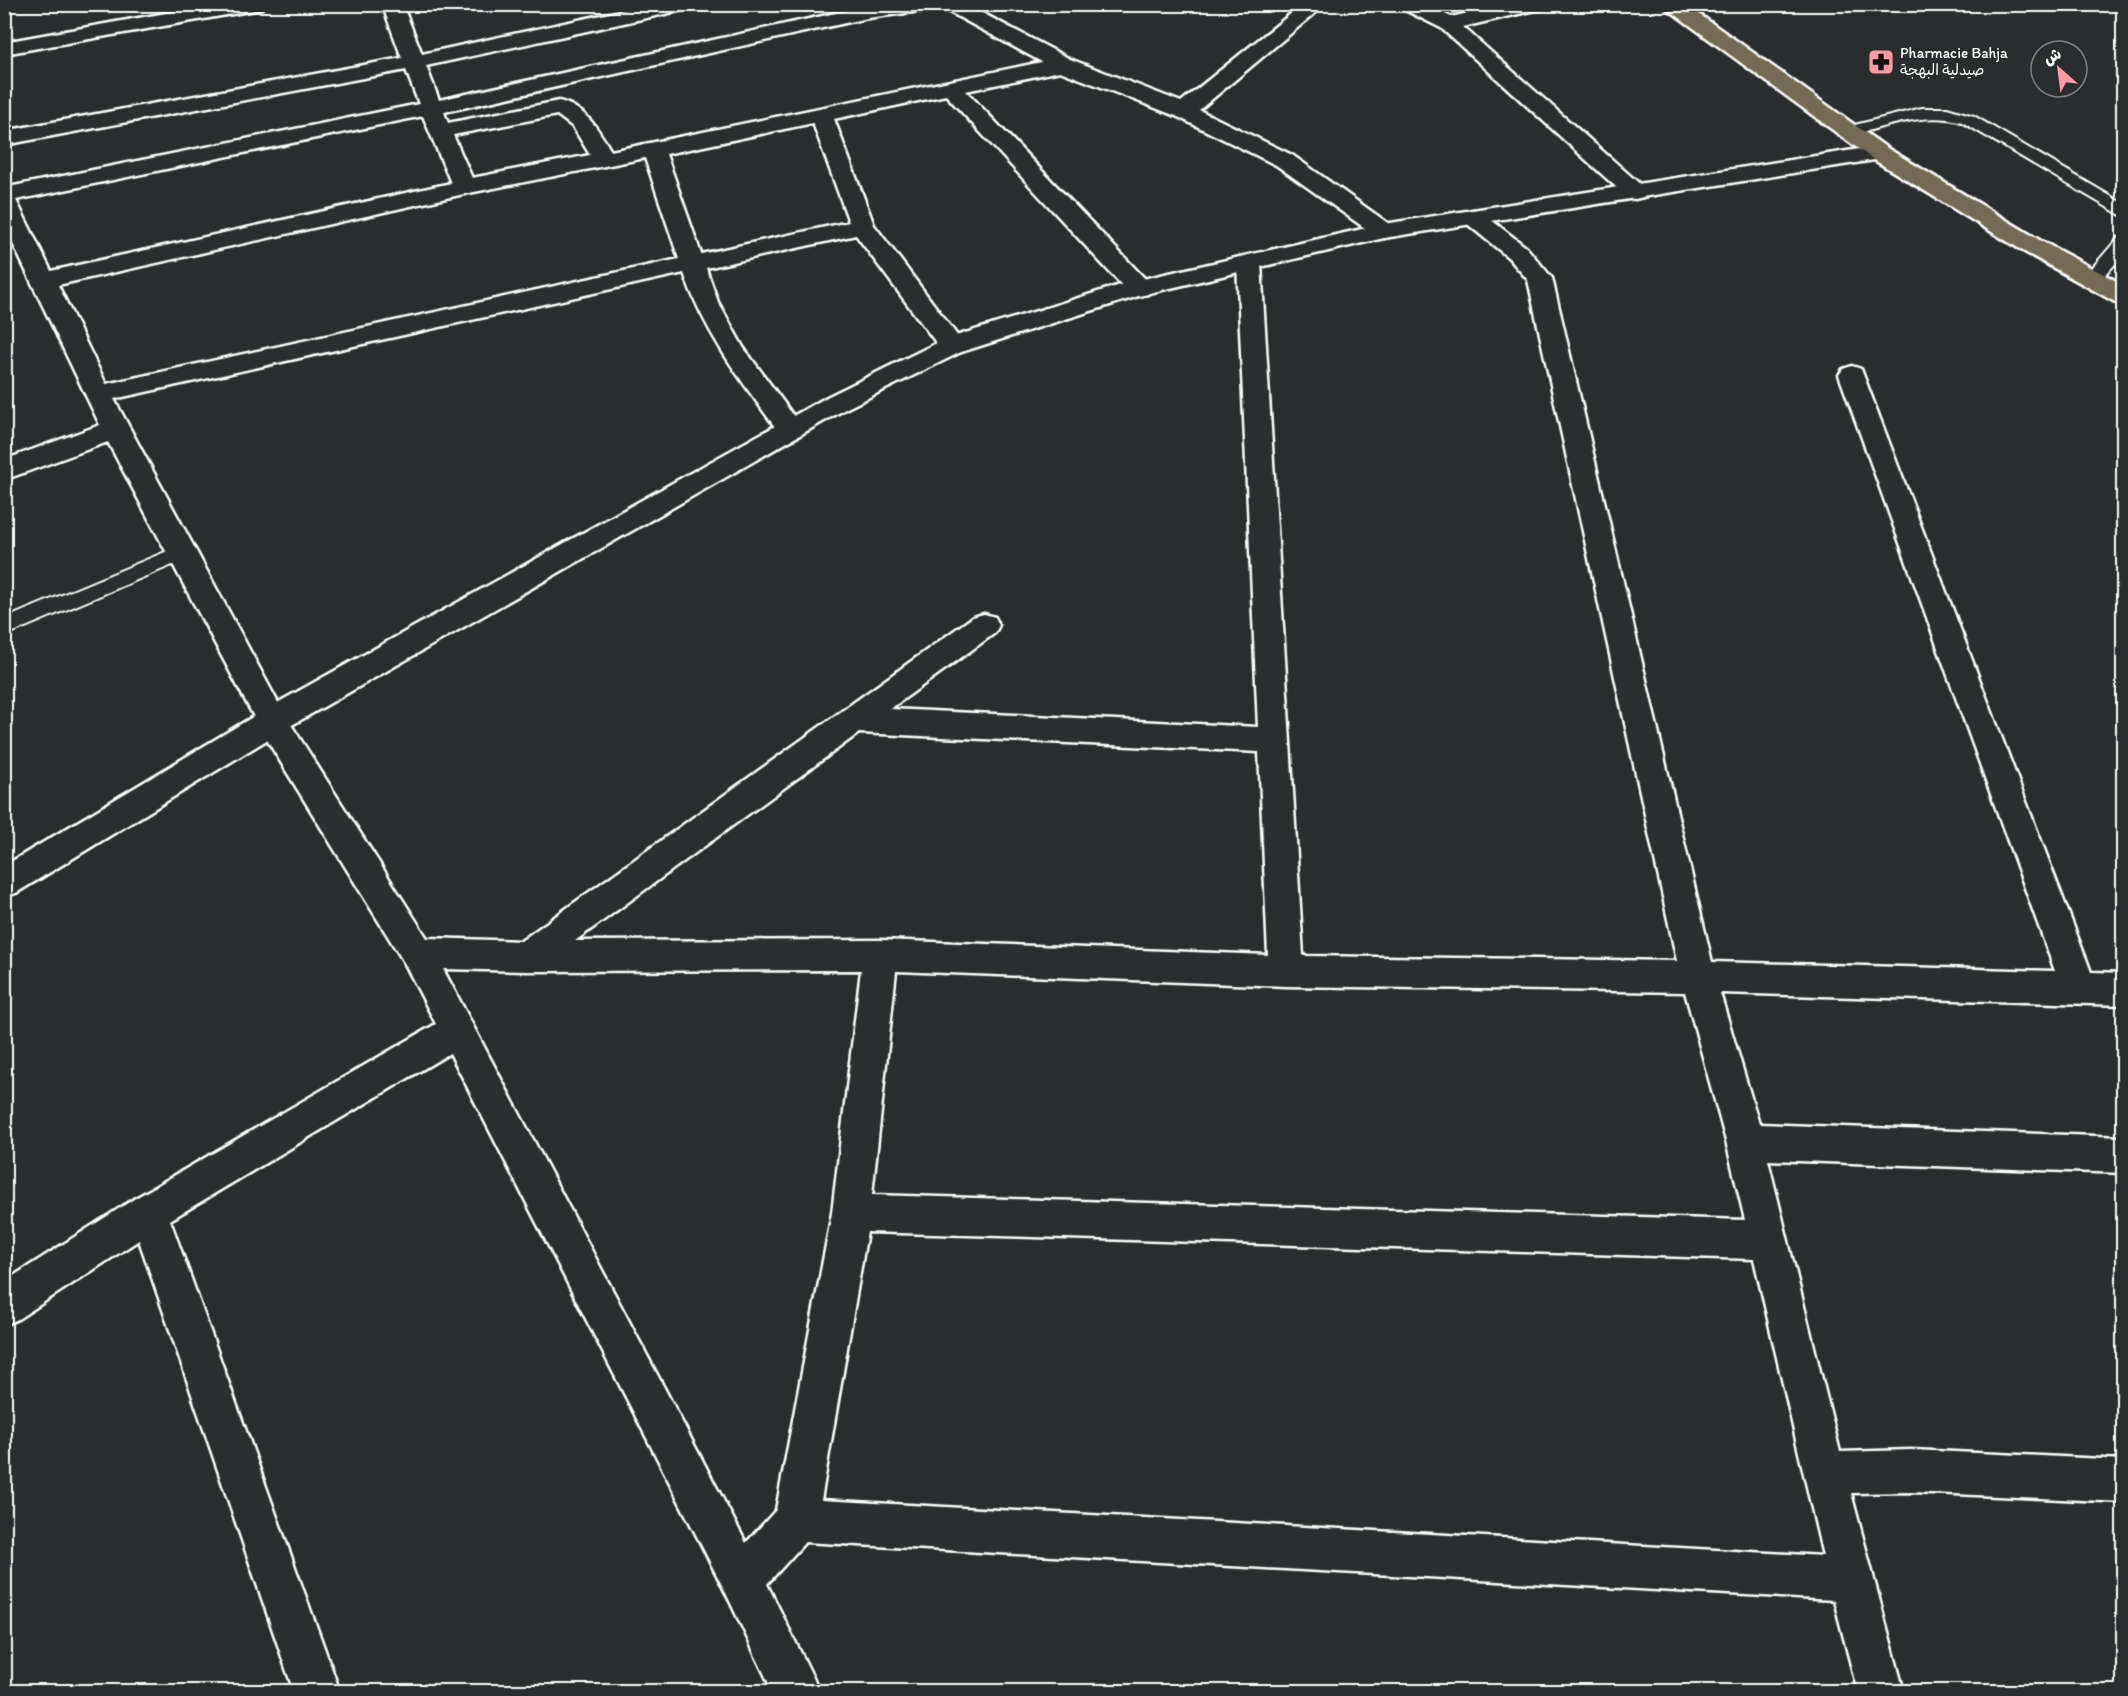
<svg xmlns="http://www.w3.org/2000/svg" width="2128" height="1696" viewBox="0 0 2128 1696" font-family="Itim,'Playpen Sans Arabic',sans-serif">
<rect width="100%" height="100%" fill="#2a2d2e"/>
<filter id="ink" filterUnits="userSpaceOnUse"><feTurbulence type="fractalNoise" baseFrequency=".0167" numOctaves="2"/><feDisplacementMap in="SourceGraphic" scale="12" xChannelSelector="R" yChannelSelector="G"/><feConvolveMatrix kernelMatrix="1 2 1 2 8 2 1 2 1" color-interpolation-filters="sRGB"/></filter>
<g filter="url(#ink)">
<g fill="none" stroke-linecap="round" stroke-linejoin="round">
<defs>
<g id="service">
<path d="M1922 108H1947L1974 116 2124 204V217L1962 122C1924 111 1886 127 1849 136L1841 131 1843 128Z"/>
<polygon points="2124,237 2124,254 2098,283 2086,283 2083,279 2086,275 2118,238"/>
<polygon points="182,545 189,548 192,553 189,558 4,636 4,619"/>
</g>
<g id="minor">
<polygon points="217,4 265,4 262,8 255,10 4,54 4,42"/>
<path d="M382 4H402L422 54 652 4H693L690 8 683 10 426 66 439 100 868 6 939 4 936 8 929 10 868 18 444 112 448 123 559 101C586 108 598 129 611 151L1042 62 942 8 939 4H965L1070 59 1181 102 1303 4H1326L1199 110 1292 155 1392 226 1396 231 1392 236 1384 238 1376 236 1276 165 1176 116 1060 71 966 91 1148 282 1151 288 1148 294 1139 296 1130 294 946 95 834 119 874 225 965 346 961 352 952 354 943 352 856 235 706 268 718 302 743 347 803 429 799 435 790 438 781 435C743 383 705 334 684 273L114 399 283 712 427 938 521 941 973 617 984 614 995 617 999 625 995 633 890 709 1258 727 1237 264 1240 259 1249 256 1258 259 1261 264 1303 956 1677 961 1528 280 1509 258 1465 222 1461 217 1465 212 1473 210 1481 212 1527 248 1552 278 1712 962 2055 971 1839 375 1843 369 1852 366 1861 369 2091 972 2124 973V1005L1720 993 1759 1124 2124 1137V1173L1768 1160 1840 1452 1911 1450 2124 1460V1502L1911 1492 1851 1493 1904 1692H1858L1834 1600 805 1542 767 1584 820 1692H773L727 1595 450 1053 170 1220 340 1692H294L139 1240 18 1319 4 1325V1282L134 1199 436 1024 405 964 261 730 108 442 4 480V460L100 425 4 225V188L419 104 406 70 4 145V131L402 58ZM557 115 573 127 590 155 472 178 453 135ZM423 116 451 183 51 271 16 200ZM813 123 849 222 701 254 666 154ZM645 158 679 259 106 384 58 285 464 194ZM859 733 1259 752 1268 955 880 940 575 941ZM443 969 527 971 861 970 832 1213 776 1510 746 1543ZM896 971 1286 986 1685 992 1726 1141 1745 1220 872 1195ZM867 1232 1754 1259 1823 1556 821 1500Z"/>
<polygon points="1398,4 1425,4 1451,17 1507,4 1547,4 1544,8 1463,27 1643,187 1647,192 1643,197 1635,199 1627,197 1441,28 1401,8"/>
</g>
<polygon id="tertiary" points="1879,146 1887,148 1890,153 1887,158 1384,238 1145,294 961,352 847,408 283,730 16,893 4,897 4,866 261,712 829,396 943,340 1130,282 1384,224"/>
<polygon id="primary" points="1661,4 1685,4 1887,148 2041,241 2124,285 2124,304 2115,302 2023,251 1871,158"/>
</defs>
<use href="#service" stroke="#fff" stroke-width="4"/>
<use href="#minor" stroke="#fff" stroke-width="5"/>
<use href="#tertiary" stroke="#fff" stroke-width="5"/>
<use href="#primary" stroke="#fff" stroke-width="5"/>
<use href="#service" fill="#2a2d2e" fill-rule="evenodd"/>
<use href="#minor" fill="#2a2d2e" fill-rule="evenodd"/>
<use href="#tertiary" fill="#2a2d2e" fill-rule="evenodd"/>
<use href="#primary" fill="#746b52" fill-rule="evenodd"/>
</g>
</g>
<defs>
<symbol id="pharmacy-square" viewBox="-11 -11 22 22"><rect x="-9" y="-9" width="18" height="18" rx="4" fill="#ff9aa2" stroke="#2a2d2e"/><path d="M-2-6h4v4h4v4h-4v4h-4v-4h-4v-4h4Z" fill="#111"/></symbol>
</defs>
<g fill-rule="evenodd">
<use href="#pharmacy-square" x="1866" y="47" width="30" height="30"/>
</g>
<g text-anchor="middle" stroke-width="4.5" stroke-linejoin="round" paint-order="stroke">
<g font-size="15" fill="#fff" stroke="#2a2d2e" text-anchor="start">
<text x="1900" y="58">Pharmacie Bahja<tspan x="1900" dy="17">صيدلية البهجة</tspan></text>
</g>
</g>
<rect width="2128" height="1696" fill="none" stroke="#2a2d2e" stroke-width="24"/>
<rect x="12" y="12" width="2104" height="1672" fill="none" stroke="#fff" stroke-width="2" filter="url(#ink)"/>
<g transform="translate(2059 69) rotate(332)"><circle r="28" fill="#2a2d2e" stroke="#7f8182" stroke-width="1.5"/>
<path d="M0-4.5L10 22L0 15L-10 22Z" fill="#ff9aa2"/>
<text y="-9" font-size="16" font-weight="bold" text-anchor="middle" fill="#ffffff">ش</text>
</g>
</svg>
